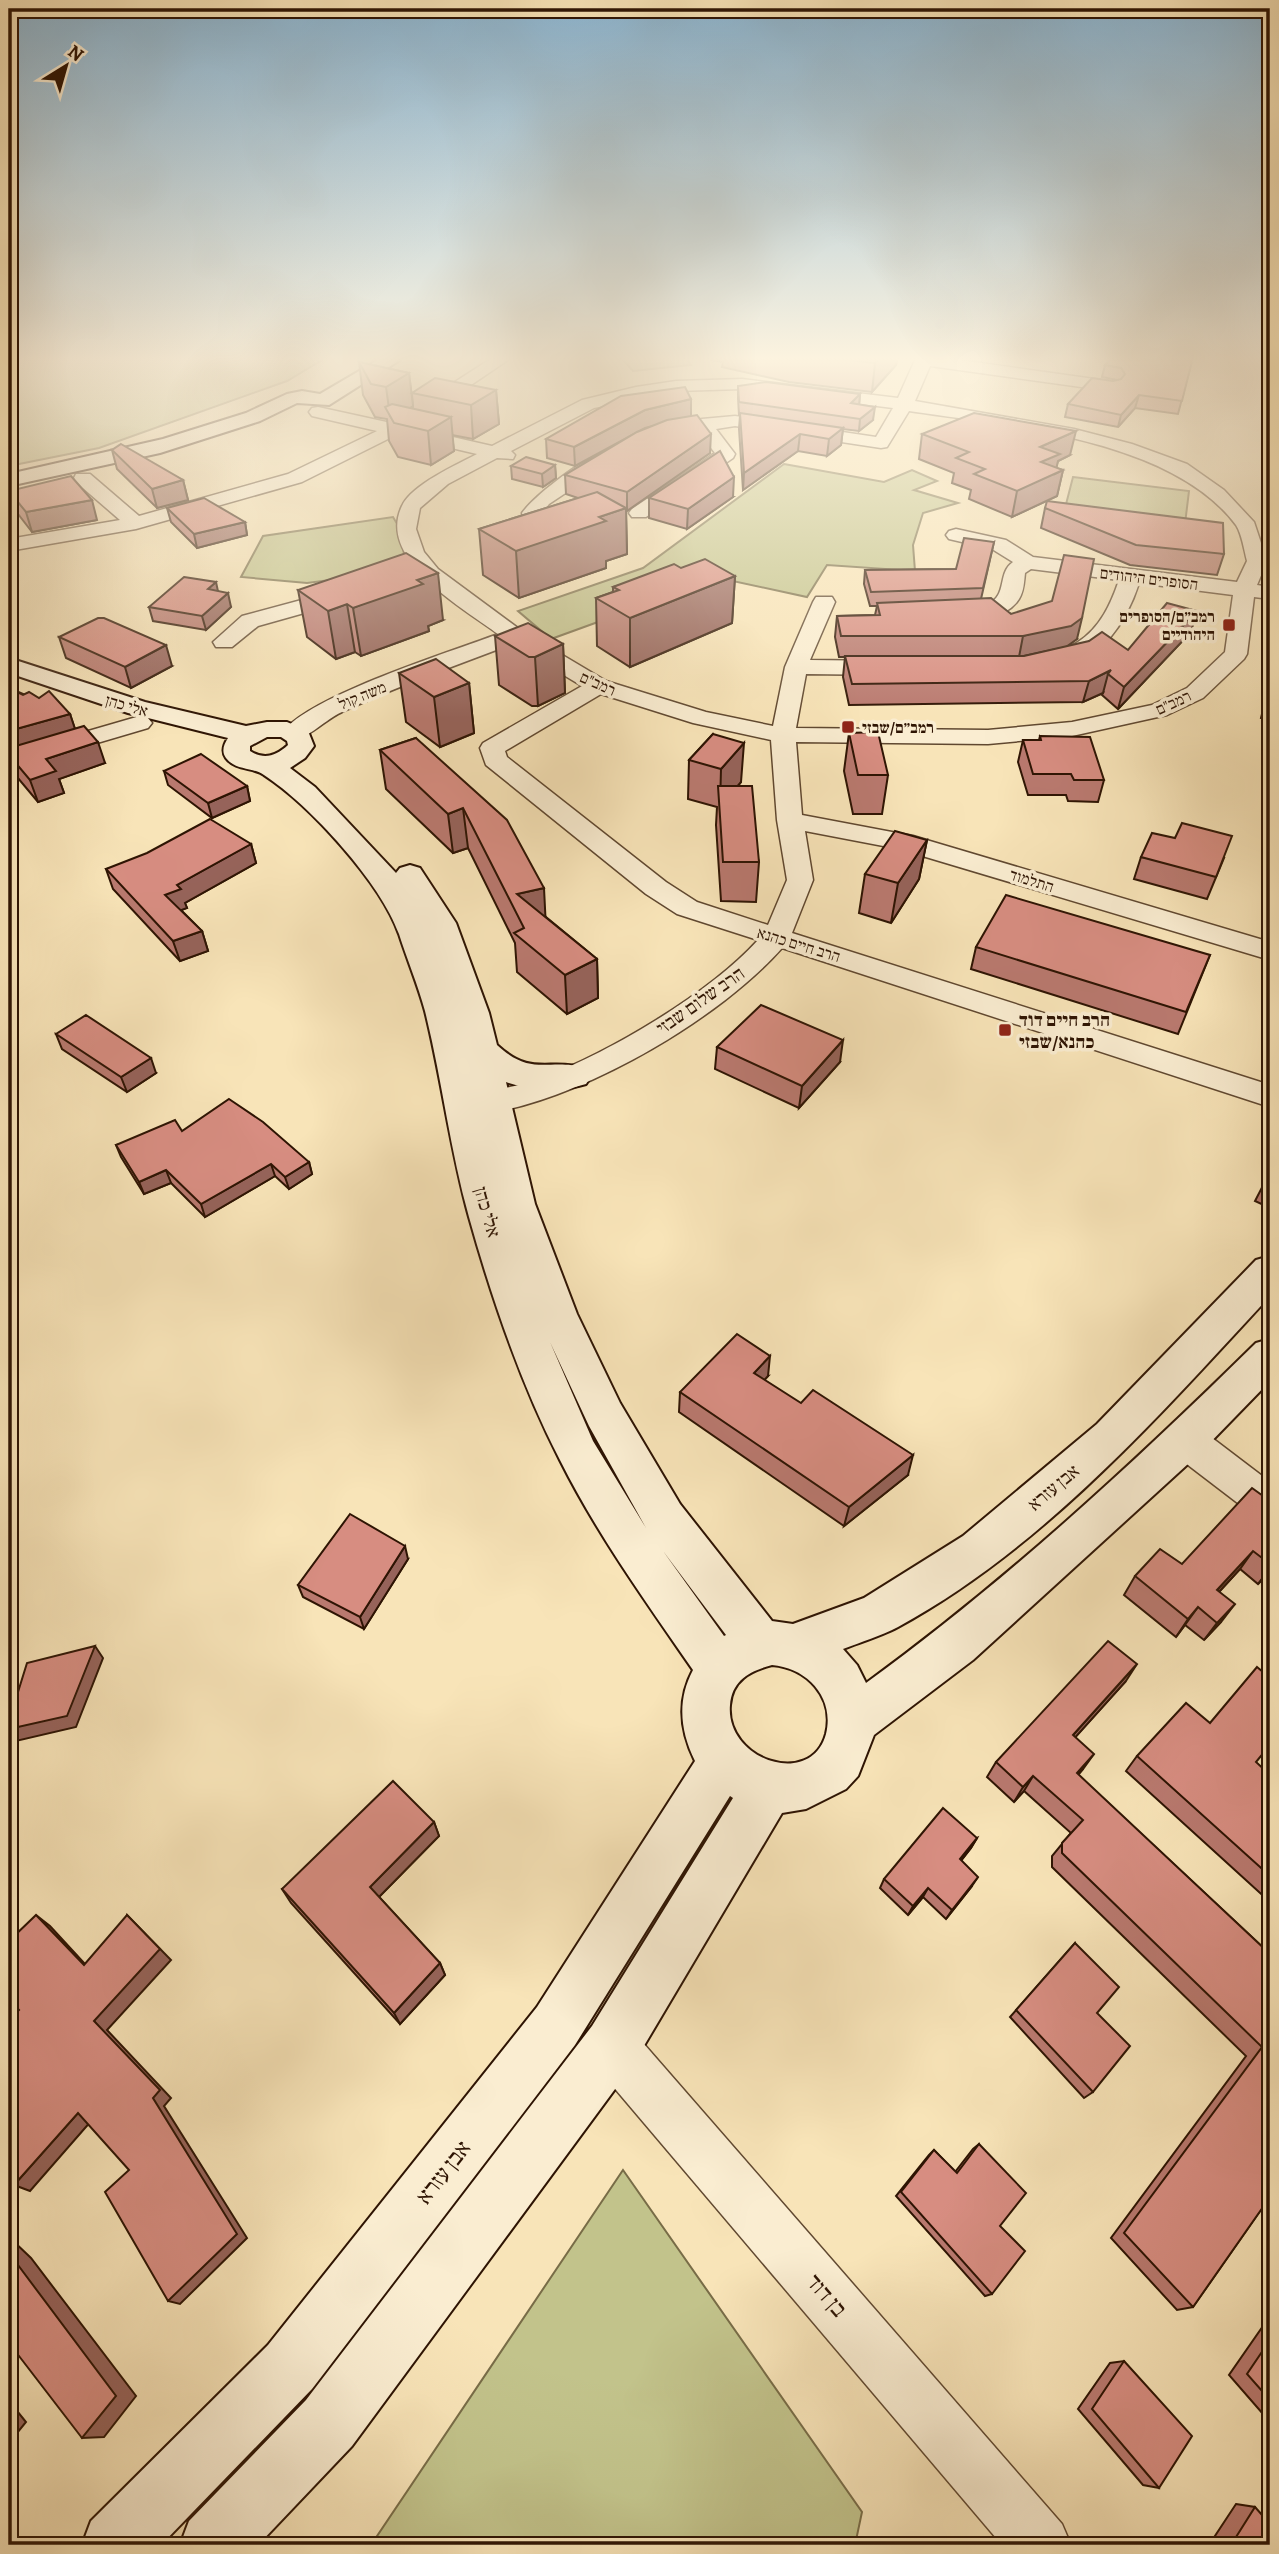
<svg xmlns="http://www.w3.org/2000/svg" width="1279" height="2554" viewBox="0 0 1279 2554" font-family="Alegreya,'Frank Ruhl Libre',serif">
<rect width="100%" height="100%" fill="#f8e4b8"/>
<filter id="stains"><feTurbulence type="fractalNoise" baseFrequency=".00286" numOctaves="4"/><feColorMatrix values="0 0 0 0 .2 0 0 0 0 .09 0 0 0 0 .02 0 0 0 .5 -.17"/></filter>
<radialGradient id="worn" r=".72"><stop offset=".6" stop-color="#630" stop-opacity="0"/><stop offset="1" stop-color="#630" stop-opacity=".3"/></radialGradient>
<g fill="#c2c38b" stroke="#786c47" stroke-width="2">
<polygon points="9,360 322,360 287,381 99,448 9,466"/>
<polygon points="623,360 687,360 691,365 633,371"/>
<polygon points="784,464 884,482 912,470 937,481 914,490 958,503 923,513 913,545 915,571 827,565 807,597 719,578 551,639 518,611 643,568"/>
<polygon points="1073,477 1189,491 1184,532 1063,516"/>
<polygon points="393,517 399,527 407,570 307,583 241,577 263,536"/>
<polygon points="623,2170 862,2512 855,2545 371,2545"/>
</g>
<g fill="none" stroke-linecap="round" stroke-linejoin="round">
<defs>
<g id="street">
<path d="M489 360H508L409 427 492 446 582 400 636 387 676 381 742 379 898 398 915 360H960L1116 382 1119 386 1116 390 1110 391 930 366 915 401 1074 429 1132 444 1187 464 1224 490 1254 522 1267 561 1257 585 1270 587V599L1254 597 1247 654 1244 659 1203 698 1167 715 1072 736 988 744 796 742 802 815 913 836 1270 942V960L899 849 805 831 813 880 792 933 1270 1085V1107L782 948C720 1018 591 1093 500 1111 484 1114 469 1119 453 1115L448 1107 453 1099C482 1091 513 1089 542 1078 610 1052 709 994 758 940L677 914 646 894 486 765 480 748 483 743 582 686 512 644C455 666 397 686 342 712 323 720 307 743 286 738L282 733C308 696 451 652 498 634 463 608 376 559 402 506 411 485 458 464 477 454L396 435 302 482 136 529 9 551V539L120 520 76 482 74 478 76 474H90L139 516 288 474 377 431 312 416 309 412 312 408 318 407 391 423ZM742 389 893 408 876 437 735 416 702 419 653 429 650 433 659 438 699 432 715 453 632 509 629 513 632 517H646L733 458 735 454 716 429 735 426 881 448 887 447 909 411C1009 426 1172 439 1236 525 1242 534 1244 550 1247 561L1237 582 1033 557 1006 540 956 529 949 531 946 535 949 539 992 549 1013 562C997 573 1008 595 988 604 975 609 960 606 947 609L944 614 947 619C969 624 1006 620 1019 599 1024 591 1024 582 1025 573L1031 569 1119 580C1111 604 1100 628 1078 642 1070 647 1059 648 1054 656L1057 661C1099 671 1129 615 1139 583L1233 595 1225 652 1187 688 1152 705 1072 722 988 730 796 728 806 674 891 675 899 673 902 668 899 663 891 661 810 660 835 602 832 597H816L813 602 785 667 773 726 706 712 606 681 522 631 438 569 424 552 416 529 420 508 448 484 497 458 513 459 515 455 511 451 594 408 676 391ZM601 694 693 723 771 740 777 820 787 880 768 925 697 902 666 882 507 757 505 751Z"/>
<path d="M605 452 612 454 614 458 612 462 549 504 542 513 545 527 555 541 552 545H538L525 528 522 513C535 495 583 458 605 452Z"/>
<polygon points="346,588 354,589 357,594 354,599 258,626 232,647 216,647 213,642 242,616"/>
<polygon points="140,716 148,718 152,723 148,728 9,769 9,754"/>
<polygon points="1185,1424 1199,1428 1270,1482 1270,1522 1256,1517 1171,1452 1166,1440 1171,1428"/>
<polygon points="612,2021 630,2028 1062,2524 1071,2545 1002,2545 594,2064 587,2046 594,2028"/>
</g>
<g id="secondary">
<polygon points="378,360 400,360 329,405 297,403 260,421 160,453 9,486 9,474 163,439 246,413 287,394 302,391 320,394"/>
<path d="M9 658 145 702 246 726 267 722H287L308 731 314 746 305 758 290 768 315 787 396 873 400 868 410 865 420 868 456 923 489 1013 497 1045C533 1078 548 1057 586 1068L591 1076 586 1084C559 1092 532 1091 506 1082L535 1204 577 1314 620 1403 680 1504 772 1621 793 1624 864 1598 963 1536 1097 1424 1256 1260 1270 1256V1296C1158 1417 1044 1547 898 1627 881 1636 861 1642 843 1649L857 1665 866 1683C1005 1582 1133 1464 1256 1343L1270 1339V1381L1200 1453 973 1660 874 1735 858 1776 846 1789 806 1809 782 1813 632 2066 352 2446 258 2545H180L189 2521 306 2400 592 2026 733 1798 730 1796 575 2045 312 2389 161 2545H82L91 2521 268 2345 537 2007 695 1761C680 1731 677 1700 693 1670 646 1602 597 1534 560 1460 521 1384 492 1299 469 1217 450 1150 442 1079 425 1011 418 985 407 959 399 934 381 883 310 805 264 775 253 767 236 771 226 758 221 751 224 744 228 738L128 713 9 673ZM267 737H281L287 741 288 745C276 756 264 760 250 751V746ZM550 1342 589 1426 646 1528 593 1441ZM663 1551 726 1635 724 1636ZM772 1665C807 1668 835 1697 826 1734 811 1789 725 1760 730 1705 732 1680 750 1671 772 1665Z"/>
</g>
</defs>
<use href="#street" stroke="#604830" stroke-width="3"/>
<use href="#secondary" stroke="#2e1403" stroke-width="4"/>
<use href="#street" fill="#faedd1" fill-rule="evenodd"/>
<use href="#secondary" fill="#faedd1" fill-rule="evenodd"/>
</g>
<g fill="#b9796f" stroke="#2e1403" stroke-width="2">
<polygon points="711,360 897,360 896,365 872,392 789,382 722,367 723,362"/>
<polygon points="1192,361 1178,414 1135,408 1118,427 1065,417 1068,404 1117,380 1102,377 1105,365"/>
<polygon points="359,362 409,373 413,406 410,408 413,409 412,393 496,390 499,424 473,439 452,435 454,451 431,465 398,457 389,441 387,419 375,417 363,395"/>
<polygon points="738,386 860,394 859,405 873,420 859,431 843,429 841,445 827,456 798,451 743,490 739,429 740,415 739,415 738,398"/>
<polygon points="691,399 691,416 710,453 626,511 627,554 606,561 606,568 519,598 483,575 479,529 578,498 566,494 565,475 619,442 575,466 547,458 546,439"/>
<polygon points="922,434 1070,455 1058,461 1056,468 1063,470 1057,496 1012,517 969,499 971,490 952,483 954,473 919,459"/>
<polygon points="112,450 183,480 188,500 157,508 117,469"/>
<polygon points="555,465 556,478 543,487 512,479 511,466"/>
<polygon points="9,491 97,520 32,532 15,510"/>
<polygon points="733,497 687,529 649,518 649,498"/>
<polygon points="167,508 245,522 247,535 197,548 171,522"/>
<polygon points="1045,508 1224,554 1217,575 1130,565 1041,528"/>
<polygon points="994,542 981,599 1011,614 1077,639 1068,645 1128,650 1191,632 1118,709 1102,695 1103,693 1083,702 849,705 843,677 845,657 839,657 835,637 837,616 875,615 877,606 870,606 864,584 865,570 956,569"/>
<polygon points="681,568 735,576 732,623 630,667 597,646 596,598 613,592 613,587"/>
<polygon points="298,590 443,620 428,626 429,631 361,656 355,652 336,659 307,637"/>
<polygon points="218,591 231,607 206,630 153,621 149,607"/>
<polygon points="495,636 563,644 565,693 538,706 532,706 499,685"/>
<polygon points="59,637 172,666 131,688 66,658"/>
<polygon points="399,673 469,683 474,733 440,747 406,722"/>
<polygon points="1270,682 1270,720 1261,718"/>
<polygon points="9,688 70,714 75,729 105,763 59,779 64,793 38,802 12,771 9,763"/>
<polygon points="849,733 888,775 882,814 853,814 844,771"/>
<polygon points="713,734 741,782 738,786 759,862 756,902 721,901 716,825 717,807 688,799 689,760"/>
<polygon points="1040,736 1104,780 1098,802 1068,801 1066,795 1028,795 1018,762 1023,740 1039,740"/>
<polygon points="416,738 546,917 597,959 598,998 567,1014 517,972 515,943 468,848 453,853 386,789 380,750"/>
<polygon points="164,771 247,786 250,801 212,818 168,785"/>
<polygon points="927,840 919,879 891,923 859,913 865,874"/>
<polygon points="251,844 256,863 185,903 187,908 181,910 202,931 208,951 180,961 113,889 106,869"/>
<polygon points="1141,857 1224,858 1207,899 1134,879"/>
<polygon points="976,947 1210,955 1178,1034 971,969"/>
<polygon points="56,1034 156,1073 127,1092 62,1049"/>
<polygon points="717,1047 840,1062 799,1108 715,1069"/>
<polygon points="182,1131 309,1162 312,1174 289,1189 275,1176 205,1217 171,1183 144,1194 121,1157 116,1145"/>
<polygon points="1270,1172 1270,1208 1255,1201"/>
<polygon points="768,1376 764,1380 908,1475 844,1526 679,1412 680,1392"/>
<polygon points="1268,1500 1270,1501 1270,1571 1258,1584 1240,1569 1219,1592 1221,1622 1204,1640 1185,1625 1176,1637 1124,1595 1135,1576 1182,1564"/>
<polygon points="408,1559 364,1629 303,1597 298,1585"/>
<polygon points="1126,1681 1075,1737 1083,1769 1078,1775 1270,1954 1270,2197 1193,2307 1177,2310 1111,2238 1246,2056 1052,1867 1052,1856 1071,1833 1024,1791 1014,1802 987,1777 996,1762"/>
<polygon points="1210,1723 1270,1775 1270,1902 1126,1771 1137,1756"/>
<polygon points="434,1822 439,1836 379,1897 440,1963 445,1975 400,2024 291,1903 282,1889"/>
<polygon points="977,1838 971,1848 961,1861 972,1886 946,1919 923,1897 908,1915 880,1888 884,1879"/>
<polygon points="1075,1943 1097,2013 1093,2092 1084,2098 1010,2017"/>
<polygon points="979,2144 1000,2226 992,2294 985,2296 896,2196 929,2155 934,2150 955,2172 973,2149"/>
<polygon points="1270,2316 1270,2422 1229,2375"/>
<polygon points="1124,2361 1159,2488 1143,2485 1078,2409 1110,2363"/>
<polygon points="1236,2504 1255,2507 1270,2545 1209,2545"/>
</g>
<g fill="#96635a" stroke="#2e1403" stroke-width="2">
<polygon points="878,360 897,360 896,365 872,392 875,363"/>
<polygon points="409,373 413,406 392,419 390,416 386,387"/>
<polygon points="496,390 499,424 473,439 471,405"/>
<polygon points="860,394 859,406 851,403"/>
<polygon points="1139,395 1135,408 1118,427 1121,415"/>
<polygon points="691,399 691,417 645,428 575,466 574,447 645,410"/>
<polygon points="875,407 873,420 859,431 860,419"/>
<polygon points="451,417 454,451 431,465 428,431"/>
<polygon points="843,428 841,445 827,456 829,439"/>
<polygon points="1076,431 1070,455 1058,461 1055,474 1063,470 1057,496 1012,517 1017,491 1040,447"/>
<polygon points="711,434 710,453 627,511 627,492"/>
<polygon points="800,434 798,451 743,490 744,473"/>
<polygon points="555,465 556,478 543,487 542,474"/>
<polygon points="734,477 733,497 687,529 688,509"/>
<polygon points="183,480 188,500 157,508 152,489"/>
<polygon points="92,500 97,520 32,532 26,512"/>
<polygon points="626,508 627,554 606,561 606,568 519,598 516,551 599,517"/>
<polygon points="245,522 247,535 197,548 194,534"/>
<polygon points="438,573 443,620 428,626 429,631 361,656 353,608 417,580"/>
<polygon points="735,576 732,623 630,667 630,618"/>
<polygon points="216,582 219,596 208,589"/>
<polygon points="228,593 231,607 206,630 202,616"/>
<polygon points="347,604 355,652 336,659 328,611"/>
<polygon points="1197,611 1191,632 1118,709 1124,687"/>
<polygon points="1082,618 1077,639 1066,647 1019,657 1023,636"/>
<polygon points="563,644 565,693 538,706 535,657"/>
<polygon points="166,645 172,666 131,688 125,667"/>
<polygon points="1111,670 1108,674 1103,693 1083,702 1089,681"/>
<polygon points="469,683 474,733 440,747 434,697"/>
<polygon points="70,714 76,732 9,751 9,731"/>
<polygon points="98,742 105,763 59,779 64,793 38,802 30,780 46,759"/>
<polygon points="744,743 741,782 720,807 721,769"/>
<polygon points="247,786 250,801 212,818 208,803"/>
<polygon points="463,808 468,848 453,853 448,814"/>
<polygon points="927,840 919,879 891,923 898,883"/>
<polygon points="251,844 256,863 185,903 187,908 171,914 165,895 177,885"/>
<polygon points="544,888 546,928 517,894"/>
<polygon points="202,931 208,951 180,961 173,941"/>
<polygon points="597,959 598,998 567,1014 565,975"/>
<polygon points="843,1040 840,1062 799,1108 802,1086"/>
<polygon points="151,1058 156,1073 127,1092 121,1077"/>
<polygon points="309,1162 312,1174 289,1189 285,1177"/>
<polygon points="271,1164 275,1176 205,1217 201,1204"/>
<polygon points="166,1170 171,1183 144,1194 139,1182"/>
<polygon points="770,1356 768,1376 752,1394 754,1373"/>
<polygon points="913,1455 908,1475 844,1526 849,1507"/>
<polygon points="405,1546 408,1559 364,1629 360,1617"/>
<polygon points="1253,1551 1240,1569 1204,1608 1217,1590"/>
<polygon points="1270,1568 1270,1571 1258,1584"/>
<polygon points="1235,1604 1221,1622 1204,1640 1217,1623"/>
<polygon points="1198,1607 1185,1625 1176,1637 1188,1619"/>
<polygon points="95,1646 103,1658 76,1727 16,1741 9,1733 9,1729"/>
<polygon points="1137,1664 1126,1681 1063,1751 1073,1735"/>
<polygon points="1094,1754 1083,1769 1066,1788 1077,1773"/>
<polygon points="1033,1776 1024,1791 1014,1802 1023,1787"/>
<polygon points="434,1822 439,1836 376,1900 370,1887"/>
<polygon points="977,1838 971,1848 954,1869 960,1859"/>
<polygon points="978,1877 972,1886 946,1919 952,1910"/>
<polygon points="928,1888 923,1897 908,1915 913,1906"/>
<polygon points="36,1915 50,1926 96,1976 84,1965"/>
<polygon points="127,1915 171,1960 107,2030 171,2098 164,2106 247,2238 180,2304 168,2301 153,2098 94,2021"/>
<polygon points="440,1963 445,1975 400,2024 394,2013"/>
<polygon points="78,2113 92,2120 30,2191 14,2185"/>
<polygon points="9,2237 31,2258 136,2396 104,2437 82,2438 9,2253"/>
<polygon points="9,2401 26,2422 9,2443"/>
</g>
<g fill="#d78d81" stroke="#2e1403" stroke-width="2">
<polygon points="848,360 878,360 875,363"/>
<polygon points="1110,360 1190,360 1192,361 1182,401 1139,395 1121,415 1068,404 1092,378 1113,381 1121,379 1125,374 1121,368 1105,365"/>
<polygon points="359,362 409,373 386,387 371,384"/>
<polygon points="435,378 496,390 471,405 412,393"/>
<polygon points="766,382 860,394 851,403 875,407 860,419 739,402 738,386"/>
<polygon points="685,387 691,399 645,410 574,447 546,439 621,396"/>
<polygon points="392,404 451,417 428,431 394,423 385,407"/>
<polygon points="740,413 843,428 829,439 800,434 744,473"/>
<polygon points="974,413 1076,431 1040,447 1060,454 1041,462 1063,470 1017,491 974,474 985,469 956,458 969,452 922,434"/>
<polygon points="697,415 711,434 627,492 565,475 637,432 667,420"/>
<polygon points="121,444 183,480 152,489 112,450"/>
<polygon points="720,451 734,477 688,509 649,498"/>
<polygon points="526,457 555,465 542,474 511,466"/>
<polygon points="71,476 92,500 26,512 9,491"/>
<polygon points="597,492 626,508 599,517 606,521 516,551 479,529"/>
<polygon points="204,498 245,522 194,534 167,508"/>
<polygon points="1047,501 1223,523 1224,554 1136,545 1045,508"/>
<polygon points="964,538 994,542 983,588 871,592 865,570 956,569"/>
<polygon points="406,553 438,573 417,580 423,584 353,608 347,604 328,611 298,590"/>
<polygon points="1064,555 1094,559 1082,618 1071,626 1023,636 841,636 837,616 880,615 877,603 991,598 1011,614 1052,601"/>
<polygon points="705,559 735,576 630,618 596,598 619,590 613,587 674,564 681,568"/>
<polygon points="184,577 216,582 208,589 228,593 202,616 149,607"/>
<polygon points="1167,603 1197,611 1124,687 1108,674 1111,670 1089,681 852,684 845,656 1024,656 1089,641 1102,632 1128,650"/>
<polygon points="98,618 104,618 166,645 125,667 59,637"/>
<polygon points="528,623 563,644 535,657 529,657 495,636"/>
<polygon points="436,659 469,683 434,697 399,673"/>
<polygon points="9,688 23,695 29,692 39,698 49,691 70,714 9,731"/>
<polygon points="84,726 98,742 46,759 56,771 30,780 9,755 9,748"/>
<polygon points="878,732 888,775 858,775 849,733"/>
<polygon points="713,734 744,743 721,769 689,760"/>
<polygon points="1040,736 1090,737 1104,780 1074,780 1071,774 1033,774 1023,740 1041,740"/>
<polygon points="416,738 507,820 544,888 517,894 597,959 565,975 514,933 524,928 463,808 448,814 380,750"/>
<polygon points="201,754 247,786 208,803 164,771"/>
<polygon points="718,786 752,786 759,862 723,862"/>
<polygon points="210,819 251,844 177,885 181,889 165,895 202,931 173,941 106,869 147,853"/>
<polygon points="1182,823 1232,836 1216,877 1141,857 1152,833 1175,838"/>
<polygon points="895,831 927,840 898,883 865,874"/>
<polygon points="1006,895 1210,955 1186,1012 976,947"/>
<polygon points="761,1005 843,1040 802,1086 717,1047"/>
<polygon points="86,1015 151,1058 121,1077 56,1034"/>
<polygon points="229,1099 263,1122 309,1162 285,1177 271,1164 201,1204 166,1170 139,1182 116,1145 175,1120 182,1131"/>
<polygon points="1270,1172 1270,1190 1263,1186"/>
<polygon points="737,1334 770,1356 754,1373 801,1403 813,1390 913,1455 849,1507 680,1392"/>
<polygon points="1252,1488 1270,1501 1270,1564 1253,1551 1217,1590 1235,1604 1217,1623 1198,1607 1188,1619 1135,1576 1160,1549 1182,1564"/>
<polygon points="350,1514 405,1546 360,1617 298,1585"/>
<polygon points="1108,1641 1137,1664 1073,1735 1094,1754 1077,1773 1270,1954 1270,2197 1193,2307 1124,2233 1262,2047 1062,1853 1062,1843 1083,1820 1033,1776 1023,1787 996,1762"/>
<polygon points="95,1646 67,1716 9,1729 9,1721 27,1663"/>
<polygon points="1257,1667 1270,1678 1270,1745 1256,1762 1270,1775 1270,1876 1137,1756 1186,1703 1210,1723"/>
<polygon points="393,1781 434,1822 370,1887 440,1963 394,2013 282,1889"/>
<polygon points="943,1808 977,1838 960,1859 978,1877 952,1910 928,1888 913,1906 884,1879"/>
<polygon points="36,1915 84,1965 127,1915 160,1949 94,2021 160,2090 153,2098 237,2234 168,2301 105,2192 129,2170 78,2113 14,2185 9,2179 9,2020 19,2010 9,1999 9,1941"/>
<polygon points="1075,1943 1119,1987 1097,2013 1130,2046 1093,2092 1016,2010"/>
<polygon points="979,2144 1026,2193 1000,2226 1025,2251 992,2294 901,2192 934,2150 957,2173"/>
<polygon points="9,2253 116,2396 82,2438 9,2343"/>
<polygon points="1270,2340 1270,2400 1247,2374"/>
<polygon points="1124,2361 1192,2436 1159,2488 1092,2409"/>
<polygon points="1255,2507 1270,2524 1270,2545 1231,2545"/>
</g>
<linearGradient id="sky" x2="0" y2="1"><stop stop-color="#8bb7d5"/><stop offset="0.5" stop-color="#fcf3df"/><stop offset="1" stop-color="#fcf3df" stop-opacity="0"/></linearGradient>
<rect width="1279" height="718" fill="url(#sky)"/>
<g fill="#8f2418" stroke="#faedd1" stroke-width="2.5">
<rect x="1222" y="618" width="14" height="14" rx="3.5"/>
<rect x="841" y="720" width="14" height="14" rx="3.5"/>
<rect x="998" y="1023" width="14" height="14" rx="3.5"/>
</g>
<g text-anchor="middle" stroke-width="7" stroke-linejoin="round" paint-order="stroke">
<g font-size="16" fill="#2e1403" stroke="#faedd1">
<text transform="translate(1149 578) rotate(7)" y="6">הסופרים היהודים</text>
<text transform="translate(598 683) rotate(24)" y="6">רמב"ם</text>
<text transform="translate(362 695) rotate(-22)" y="6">משה קול</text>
<text transform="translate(1173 702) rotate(-25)" y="6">רמב"ם</text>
<text transform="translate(127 705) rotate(16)" y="6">אלי כהן</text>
<text transform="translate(1032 880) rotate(17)" y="6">התלמוד</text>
<text transform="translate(799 944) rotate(17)" y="6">הרב חיים כהנא</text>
</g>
<g font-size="16" font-weight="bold" fill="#2e1403" stroke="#faedd1" text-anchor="end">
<text x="1215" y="622">רמב״ם/הסופרים<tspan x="1215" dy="18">היהודיים</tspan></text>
<text x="862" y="733" text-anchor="start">רמב״ם/שבזי</text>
</g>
<g font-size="19" fill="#2e1403" stroke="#faedd1">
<text transform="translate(700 1000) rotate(-35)" y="7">הרב שלום שבזי</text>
<text transform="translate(488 1212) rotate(74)" y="7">אלי כהן</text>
<text transform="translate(1053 1487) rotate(-40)" y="7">אבן עזרא</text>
</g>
<g font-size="19" font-weight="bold" fill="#2e1403" stroke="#faedd1" text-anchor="start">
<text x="1019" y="1026">הרב חיים דוד<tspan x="1019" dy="22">כהנא/שבזי</tspan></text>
</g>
<g font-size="23" fill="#2e1403" stroke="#faedd1">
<text transform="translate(443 2172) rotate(-52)" y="8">אבן עזרא</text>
<text transform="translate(827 2295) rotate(49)" y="8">בן דוד</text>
</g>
</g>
<rect width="1279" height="2554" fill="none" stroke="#f8e4b8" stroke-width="35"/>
<rect x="10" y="10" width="1258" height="2533" fill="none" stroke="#2e1403" stroke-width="3.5"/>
<rect x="18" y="18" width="1244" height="2519" fill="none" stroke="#2e1403" stroke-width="2"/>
<g transform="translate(66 66) rotate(37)" stroke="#faedd1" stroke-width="5" paint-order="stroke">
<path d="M0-5L12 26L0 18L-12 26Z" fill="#2e1403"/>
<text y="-10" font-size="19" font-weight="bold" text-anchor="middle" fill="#2e1403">N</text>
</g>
<rect width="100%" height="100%" filter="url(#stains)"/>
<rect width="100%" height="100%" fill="url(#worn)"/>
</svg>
